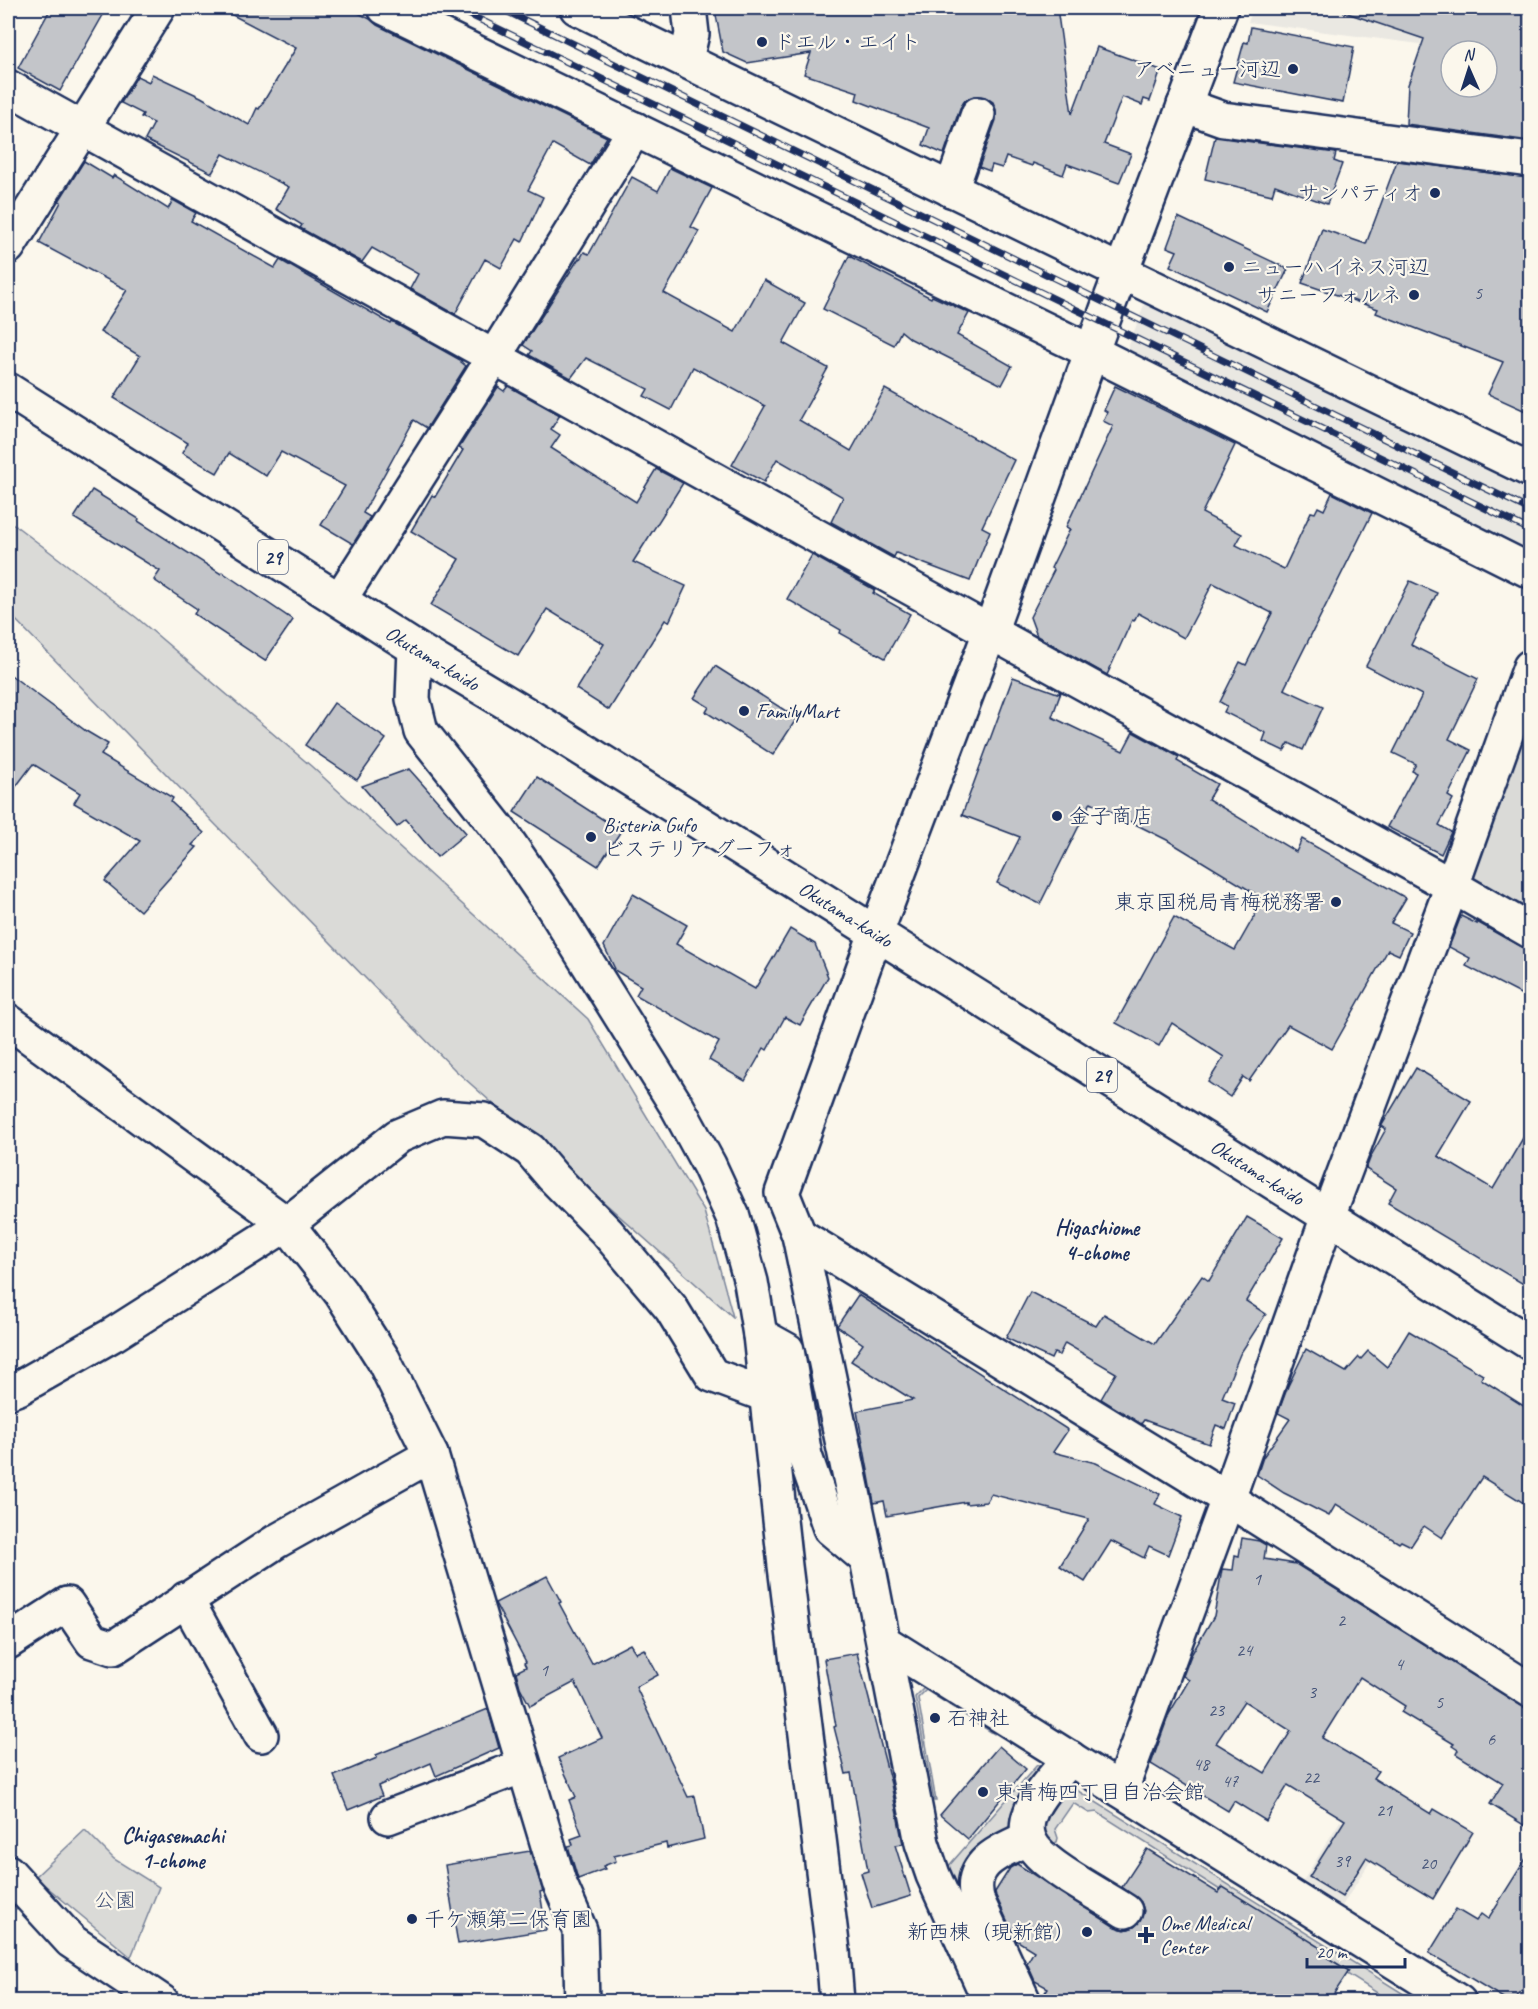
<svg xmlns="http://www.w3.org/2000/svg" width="1538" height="2009" viewBox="0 0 1538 2009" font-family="Caveat,'Klee One',sans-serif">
<rect width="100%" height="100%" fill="#fbf7ec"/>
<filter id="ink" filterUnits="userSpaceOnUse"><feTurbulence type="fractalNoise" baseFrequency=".0167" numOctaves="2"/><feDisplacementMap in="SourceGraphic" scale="12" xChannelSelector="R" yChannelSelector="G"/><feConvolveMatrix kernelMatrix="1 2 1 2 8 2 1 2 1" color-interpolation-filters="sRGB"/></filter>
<g filter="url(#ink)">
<g fill="#eae8e2">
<polygon points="1254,8 1434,8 1420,44 1248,22"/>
<polygon points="1145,302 1530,490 1530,559 1125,356"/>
<polygon points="1340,1821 1380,1846 1342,1906 1303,1881"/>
</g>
<g fill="#dadad7" stroke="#7a849a" stroke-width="1.5">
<polygon points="8,520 137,618 311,766 588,1019 704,1211 733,1317 455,1070 8,612"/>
<polygon points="1530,705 1530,915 1473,883 1470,871"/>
<polygon points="925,1687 995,1732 994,1734 926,1690 918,1698 936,1801 934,1801 915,1697"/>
<polygon points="1037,1765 1041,1768 1009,1830 979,1857 1007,2001 947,1868"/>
<polygon points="1064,1789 1075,1789 1415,2001 1390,2001 1347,1974 1348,1970 1320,1953 1323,1950 1220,1890 1097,1812 1089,1813 1073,1803 1055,1829 1058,1838 1057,1842 1052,1844 1042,1838 1044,1816"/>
<polygon points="85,1830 114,1859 159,1887 131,1957 35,1877"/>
</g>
<g fill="#c3c5c9" stroke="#1b2f5e" stroke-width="1.5" fill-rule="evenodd">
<polygon points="51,8 107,8 60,91 18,68"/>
<polygon points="219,8 349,8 370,19 377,25 607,137 590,165 553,144 528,190 543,197 522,242 517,239 501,268 485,259 455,314 410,289 418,274 372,248 362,262 300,228 302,225 276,209 289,187 223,154 212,173 145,140 154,123 141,117 143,114 121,103 137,76 149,82 152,74 201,97 249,125 257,108 259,109 296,48"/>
<polygon points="729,8 1057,8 1072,114 1097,47 1161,70 1150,101 1144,99 1142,105 1122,97 1104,144 1131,154 1119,183 1067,164 1063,175 1033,163 1032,166 1006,157 1002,168 992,165 990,171 979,167 996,120 996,110 993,102 985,97 974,96 965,100 960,108 944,154 923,145 929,128 856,100 858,92 804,74 811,53 747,63 723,52 715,10"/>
<path d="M1345 8H1530V141L1406 124 1408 85 1424 39 1344 12ZM1451 51H1487V87H1451Z"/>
<polygon points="1251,27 1354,47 1343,103 1233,82 1244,42 1248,43"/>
<polygon points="1215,137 1336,153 1334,161 1342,164 1327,204 1275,185 1272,195 1205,179"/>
<polygon points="84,161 112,178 114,175 168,209 173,200 196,213 191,221 275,268 280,260 391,324 392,322 462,361 461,362 466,366 427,428 414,420 363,513 370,517 353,544 321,525 345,486 281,452 266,476 229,453 217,473 182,453 188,443 114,398 140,356 100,332 127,290 39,243 61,202 59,201"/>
<polygon points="1397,161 1530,178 1530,413 1488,394 1503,362 1376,313 1378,309 1302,283 1322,229 1366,244"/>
<polygon points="670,168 712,188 691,227 699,231 664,293 735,332 764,280 805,303 783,343 828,368 799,420 851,451 885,389 1014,460 982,527 990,531 970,581 896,553 894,557 831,522 843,497 777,459 764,482 732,465 765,406 693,367 671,410 644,396 648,389 586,358 571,378 529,355 532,351 523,345 579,258 580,259 584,252 589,254 632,177 658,191"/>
<polygon points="1178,217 1288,269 1267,312 1170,266 1177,251 1167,247"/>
<polygon points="849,256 931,298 932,296 969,313 957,335 1012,366 1002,385 911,339 901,331 894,345 823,309"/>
<polygon points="508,386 560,415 551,429 560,435 551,448 636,502 656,469 683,483 633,562 686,586 669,622 665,620 609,710 576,689 604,644 547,609 518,656 431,605 459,559 411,531 432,495 435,497 463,450 459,448 498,387 504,391"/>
<polygon points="1115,386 1235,445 1202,513 1242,534 1236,545 1284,569 1311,512 1315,513 1318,507 1324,510 1332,493 1372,513 1284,689 1323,707 1303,750 1289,743 1284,751 1263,741 1266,733 1224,712 1227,706 1220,702 1240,662 1246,665 1272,613 1213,583 1184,638 1138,613 1134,621 1132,620 1107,675 1037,636 1030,617 1054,570 1051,568 1070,529 1066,527 1113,426 1103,421 1107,412 1104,410"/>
<polygon points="92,490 139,519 138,521 221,574 222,572 293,620 265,661 194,614 197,609 154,580 160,571 74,518"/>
<polygon points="812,555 875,590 873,593 910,614 885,658 840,633 841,630 787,599"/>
<polygon points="1410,581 1437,593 1411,645 1478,679 1449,739 1471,750 1448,796 1453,799 1439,825 1451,832 1441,854 1387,827 1416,773 1412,771 1416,764 1393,753 1422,695 1366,666"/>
<polygon points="715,666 797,718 773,755 706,712 709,707 694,698"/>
<polygon points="8,673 86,731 108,744 101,755 173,798 171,802 204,833 192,845 197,847 140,911 105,881 140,841 74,803 80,793 33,764 8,797"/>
<polygon points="1013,677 1060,694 1059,691 1061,692 1052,717 1123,751 1133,732 1179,757 1177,761 1217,784 1208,799 1296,852 1302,839 1406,898 1391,923 1410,932 1399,955 1388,950 1332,1049 1288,1025 1249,1081 1243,1077 1230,1097 1208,1082 1224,1057 1172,1023 1159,1046 1116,1023 1174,917 1235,950 1264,899 1167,840 1091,802 1040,904 997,883 1020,837 962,815"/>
<polygon points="334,703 386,739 357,780 305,745"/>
<polygon points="409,769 466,833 437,857 406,820 397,827 362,786"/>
<polygon points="537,777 621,831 598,866 514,812"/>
<polygon points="633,894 687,925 676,944 755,989 790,929 815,944 828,977 800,1025 785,1017 767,1050 764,1048 745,1081 709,1060 719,1042 636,995 641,986 616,971 604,946"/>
<polygon points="1461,916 1477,924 1477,922 1521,947 1530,950 1530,999 1466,966 1470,958 1449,947"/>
<polygon points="1416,1068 1471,1101 1438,1156 1493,1189 1530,1126 1530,1288 1388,1203 1396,1188 1366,1169 1371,1156 1386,1129 1382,1126 1382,1125"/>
<polygon points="1247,1217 1283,1238 1246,1301 1266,1314 1240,1354 1222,1398 1235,1403 1226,1429 1216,1425 1209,1444 1144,1420 1141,1424 1101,1399 1116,1373 1065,1343 1059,1355 1054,1353 1051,1359 1006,1338 1030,1292 1096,1326 1104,1314 1155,1344 1202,1276 1209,1281"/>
<polygon points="858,1295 1068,1430 1053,1452 1096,1463 1160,1494 1155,1504 1182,1517 1168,1555 1149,1546 1144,1558 1111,1541 1085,1582 1060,1566 1089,1519 991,1494 986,1502 966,1504 966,1502 887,1516 884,1501 874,1503 857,1411 913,1400 851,1361 863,1344 837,1326"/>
<polygon points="1409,1331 1483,1375 1481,1379 1530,1410 1530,1507 1482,1477 1442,1538 1424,1526 1411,1546 1401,1541 1399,1543 1336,1504 1329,1516 1284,1493 1257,1475 1263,1457 1290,1419 1278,1413 1288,1386 1306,1349 1346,1372 1359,1357 1361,1359 1368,1351 1387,1367"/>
<path d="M1242 1538 1259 1541 1266 1545 1264 1559 1296 1564 1530 1711V1829L1490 1804 1503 1783 1456 1754 1458 1750 1452 1746 1454 1744 1401 1712 1405 1706 1360 1677 1322 1738 1378 1771 1373 1778 1431 1814 1434 1809 1473 1832 1433 1899 1366 1858 1342 1897 1309 1877 1345 1820 1288 1785 1266 1821 1234 1801 1228 1811 1151 1764 1169 1714 1189 1680 1183 1676 1191 1655 1214 1616 1222 1569 1233 1570 1235 1555 1239 1556ZM1244 1701 1291 1731 1265 1773 1216 1743Z"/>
<polygon points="547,1576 561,1602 559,1603 592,1664 630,1644 636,1653 644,1649 658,1675 636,1687 688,1797 695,1796 704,1839 667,1848 666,1843 614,1856 616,1861 603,1866 605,1869 578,1879 568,1846 573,1845 571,1839 582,1835 569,1800 576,1797 558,1758 602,1738 575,1682 530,1706 520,1687 516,1672 526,1667 524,1663 526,1662 495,1603"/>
<polygon points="857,1653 891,1784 903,1844 895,1845 911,1896 872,1908 861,1873 868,1871 851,1773 846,1774 834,1727 836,1726 824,1659"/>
<polygon points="488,1709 499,1748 436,1776 431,1763 378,1786 382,1796 348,1810 334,1776 377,1758 376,1755"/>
<polygon points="999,1746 1026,1769 968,1839 940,1815"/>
<polygon points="1147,1849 1218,1893 1223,1887 1323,1949 1320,1953 1349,1971 1329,2001 1042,2001 1042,1997 1048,1988 1035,1981 1027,1963 1034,1951 1016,1940 996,1896 995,1892 1010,1868 1017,1864 1115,1927 1125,1930 1134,1927 1140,1921 1144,1911 1141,1902 1122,1887"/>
<polygon points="530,1851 543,1891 540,1892 546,1930 458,1944 445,1865"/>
<polygon points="1530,1852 1530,1995 1522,1990 1514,2001 1508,2001 1429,1953 1456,1909 1476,1921 1481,1914 1488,1919"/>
</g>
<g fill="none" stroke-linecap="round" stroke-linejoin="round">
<defs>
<g id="minor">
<polyline points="385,8 1092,352 1530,571"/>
<polyline points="577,8 1530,470"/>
<polyline points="686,59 692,34 689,8"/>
<polyline points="8,87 791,522 1452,886 1530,931"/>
<polyline points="1184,105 1223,119 1530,160"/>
<polyline points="951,190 978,114"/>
<polyline points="8,247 158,8"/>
<polyline points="340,599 479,381 635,129"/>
<polyline points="415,648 413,699 421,731 504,836 554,909 678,1108 709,1165 733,1217 751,1282 760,1335 785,1566 833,1951 837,2002"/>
<polyline points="8,1021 287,1224 341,1293 383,1359 431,1455 559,1882 580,1930 582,2002"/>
<polyline points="799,1235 1228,1499 1530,1690"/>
<polyline points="760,1335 787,1350 805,1456 830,1528 867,1559"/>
<polyline points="8,1392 19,1388 114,1334 287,1224 398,1136 443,1117 484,1120 530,1150 553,1177 607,1232 671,1308 712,1375 766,1395"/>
<polyline points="186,1599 261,1735"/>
<polyline points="8,1642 67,1604 92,1641 113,1648 277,1541 431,1455"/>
<polyline points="884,1642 1459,2002"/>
<path d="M1070 1758C1058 1774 1036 1795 1030 1814 1025 1826 1027 1839 1035 1849 1051 1870 1101 1895 1125 1911"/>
<polyline points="1121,1790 1228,1499 1328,1216 1452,886 1530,667"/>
<polyline points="388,1817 523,1766"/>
<polyline points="8,1872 71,1941 162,2002"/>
<polyline points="990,2002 933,1875 922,1843 867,1559 799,1235 782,1193 876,933 990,632 1109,304 1221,8"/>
<path d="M1024 2002 978 1902C966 1862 1000 1852 1028 1838"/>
</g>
<g id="major">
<path id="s1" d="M8 390 415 648 539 722 1530 1343"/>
</g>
</defs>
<use href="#minor" stroke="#1b2f5e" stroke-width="38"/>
<use href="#major" stroke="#1b2f5e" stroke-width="38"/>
<use href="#minor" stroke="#fbf7ec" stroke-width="33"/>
<use href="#major" stroke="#fbf7ec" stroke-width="33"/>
<defs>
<g id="rail">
<polyline points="456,8 1530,530"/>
<polyline points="500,8 1530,510"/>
</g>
</defs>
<use href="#rail" stroke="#1b2f5e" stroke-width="7"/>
<use href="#rail" stroke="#fbf7ec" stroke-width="4.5" stroke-dasharray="14" stroke-linecap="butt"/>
</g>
</g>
<g fill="#1b2f5e" stroke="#fbf7ec" stroke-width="2">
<circle cx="762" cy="42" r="6"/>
<circle cx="1293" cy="69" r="6"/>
<circle cx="1435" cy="193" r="6"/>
<circle cx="1229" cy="267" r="6"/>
<circle cx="1414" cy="295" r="6"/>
<circle cx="744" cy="711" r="6"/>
<circle cx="1057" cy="816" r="6"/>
<circle cx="591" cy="837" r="6"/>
<circle cx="1336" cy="902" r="6"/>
<circle cx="935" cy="1718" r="6"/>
<circle cx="983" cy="1792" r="6"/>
<circle cx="412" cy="1919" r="6"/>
<circle cx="1087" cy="1932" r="6"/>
<path d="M1143 1926h6v6h6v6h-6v6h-6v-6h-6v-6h6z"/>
</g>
<g text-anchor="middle" stroke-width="4.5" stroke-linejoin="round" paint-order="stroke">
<g font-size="18" fill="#455479">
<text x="1478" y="299">5</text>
<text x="1257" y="1585">1</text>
<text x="1341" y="1626">2</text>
<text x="1244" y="1656">24</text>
<text x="1399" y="1670">4</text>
<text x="544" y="1676">1</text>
<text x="1312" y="1698">3</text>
<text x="1439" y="1708">5</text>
<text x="1216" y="1716">23</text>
<text x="1491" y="1745">6</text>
<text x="1201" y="1770">48</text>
<text x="1311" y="1783">22</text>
<text x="1230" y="1787">47</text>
<text x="1384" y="1816">21</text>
<text x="1342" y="1867">39</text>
<text x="1428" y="1869">20</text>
</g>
<g fill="#fbf7ec" stroke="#5e6b89" stroke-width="1.5">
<rect x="258" y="540" width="30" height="34" rx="4.5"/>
<rect x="1087" y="1058" width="30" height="34" rx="4.5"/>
</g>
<g font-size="20" font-weight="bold" fill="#1b2f5e">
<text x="273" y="564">29</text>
<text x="1102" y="1082">29</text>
</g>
<g font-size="21" fill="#1b2f5e" stroke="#fbf7ec" text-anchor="start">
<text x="774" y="49">ドエル・エイト</text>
<text x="1281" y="76" text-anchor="end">アベニュー河辺</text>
<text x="1423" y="200" text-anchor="end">サンパティオ</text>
<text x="1241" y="274">ニューハイネス河辺</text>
<text x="1402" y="302" text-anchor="end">サニーフォルネ</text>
<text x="756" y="718">FamilyMart</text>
<text x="1069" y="823">金子商店</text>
<text x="603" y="832">Bisteria Gufo<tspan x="603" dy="24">ビステリア グーフォ</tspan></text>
<text x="1324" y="909" text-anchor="end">東京国税局青梅税務署</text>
<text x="947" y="1725">石神社</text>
<text x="995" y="1799">東青梅四丁目自治会館</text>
<text x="424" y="1926">千ケ瀬第二保育園</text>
<text x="1160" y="1930">Ome Medical<tspan x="1160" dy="24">Center</tspan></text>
<text x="1075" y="1939" text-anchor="end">新西棟（現新館）</text>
</g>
<g font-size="21" fill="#1b2f5e" stroke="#fbf7ec">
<text dy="7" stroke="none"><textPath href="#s1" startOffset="502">Okutama-kaido</textPath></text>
<text dy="7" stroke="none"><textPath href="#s1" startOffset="988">Okutama-kaido</textPath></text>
<text dy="7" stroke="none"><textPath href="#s1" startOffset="1474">Okutama-kaido</textPath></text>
</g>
<g font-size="21" fill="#415176" stroke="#fbf7ec">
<text x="115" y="1907">公園</text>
</g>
<g font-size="22" font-weight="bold" fill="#1b2f5e" stroke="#fbf7ec">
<text x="1097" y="1235">Higashiome<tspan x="1097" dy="25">4-chome</tspan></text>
<text x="173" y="1843">Chigasemachi<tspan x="173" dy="25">1-chome</tspan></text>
</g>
</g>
<rect width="1538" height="2009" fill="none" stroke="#fbf7ec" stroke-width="30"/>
<rect x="15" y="15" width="1508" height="1979" fill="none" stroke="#1b2f5e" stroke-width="2" filter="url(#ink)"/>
<g transform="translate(1469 69) rotate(357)"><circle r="28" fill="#fbf7ec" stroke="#a1a7b3" stroke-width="1.5"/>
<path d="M0-4.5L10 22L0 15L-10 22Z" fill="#1b2f5e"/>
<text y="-9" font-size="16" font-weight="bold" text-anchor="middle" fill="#1b2f5e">N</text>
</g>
<path d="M1307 1958v9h98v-9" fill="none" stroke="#1b2f5e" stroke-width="3"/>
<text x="1316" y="1958" font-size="18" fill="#1b2f5e" stroke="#fbf7ec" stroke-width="4.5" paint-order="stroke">20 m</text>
</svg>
